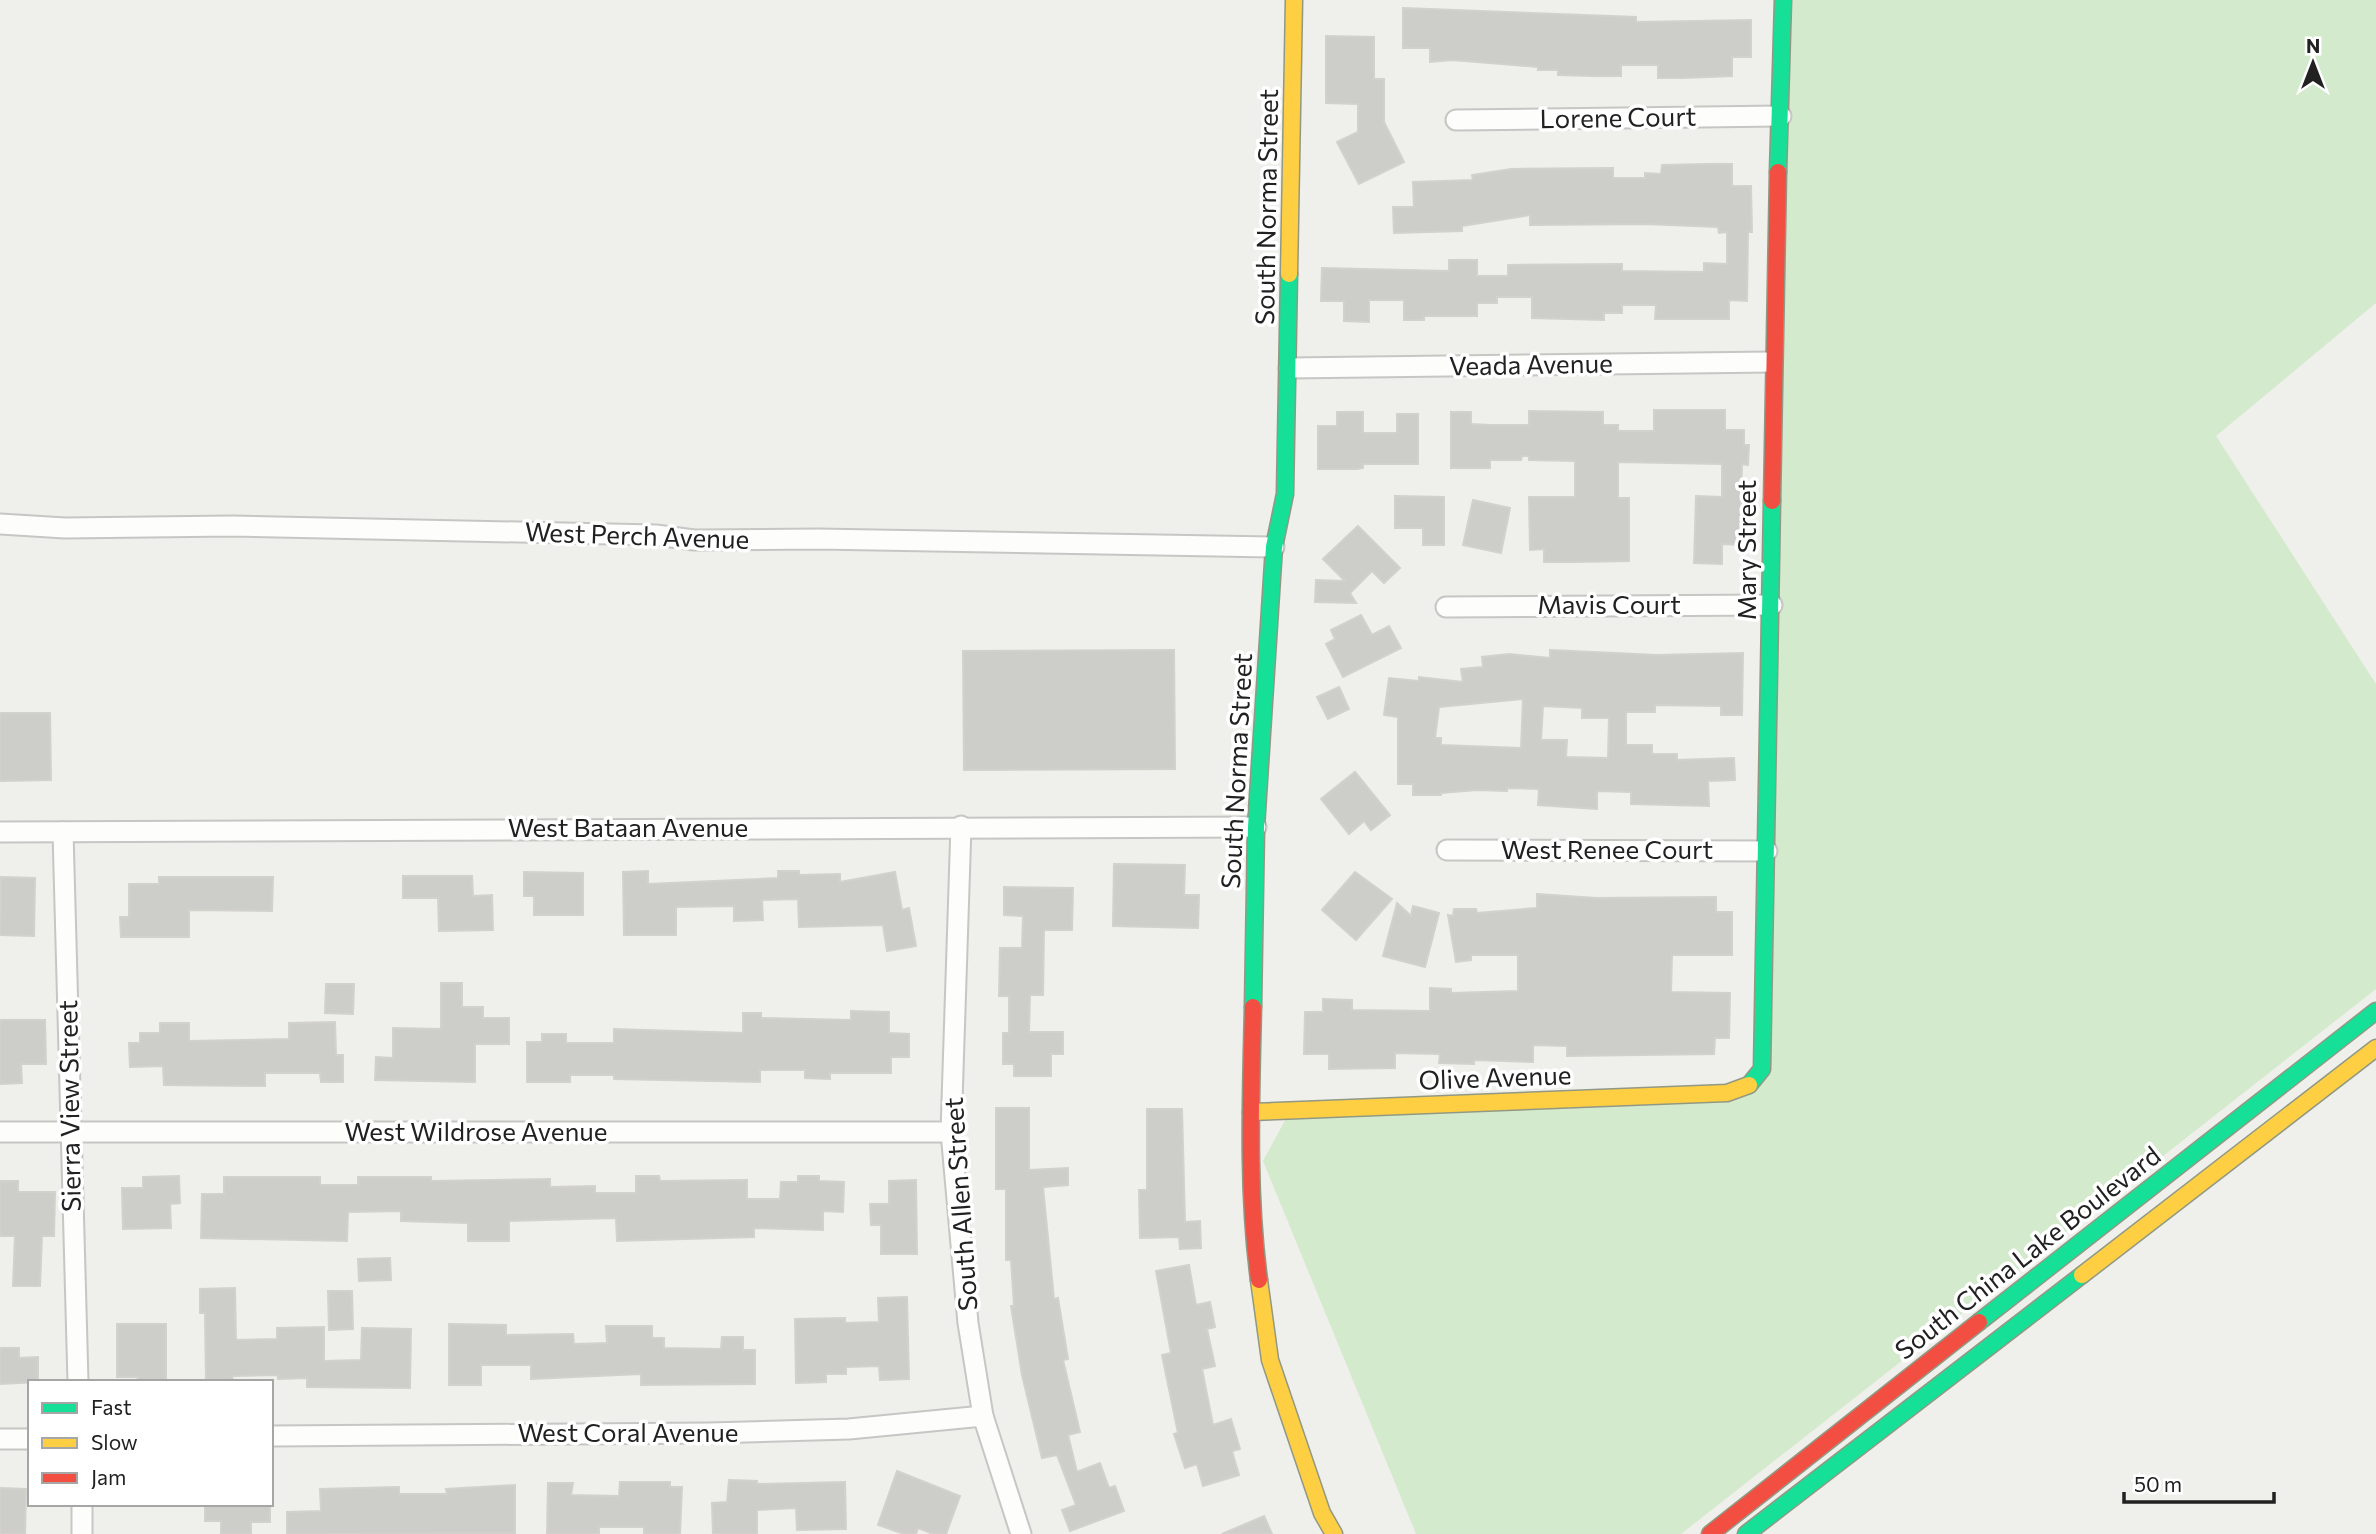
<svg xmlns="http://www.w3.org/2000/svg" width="2376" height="1534" viewBox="0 0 2376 1534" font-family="Commissioner,sans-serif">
<rect width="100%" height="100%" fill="#efefeb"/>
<polygon fill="#d4eacc" points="1790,0 2376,0 2376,303 2216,436 2376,684 2376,989 1681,1534 1416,1534 1263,1161 1288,1115 1744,1088 1767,1074"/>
<g fill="#cdcdca" stroke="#d2d1cc" stroke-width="2" fill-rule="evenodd">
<polygon points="1403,8 1636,17 1636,22 1751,20 1751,57 1732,57 1732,76 1683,78 1658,78 1658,65 1621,65 1621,76 1592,76 1558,75 1558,70 1538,70 1538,67 1452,60 1430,62 1430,48 1403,48"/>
<polygon points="1326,36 1374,37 1374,79 1384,79 1384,122 1404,162 1359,184 1337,142 1358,132 1358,104 1326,103"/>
<polygon points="1708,164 1732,164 1732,186 1751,186 1752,232 1748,232 1747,301 1729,300 1729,319 1655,319 1656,305 1622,305 1622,313 1604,313 1604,320 1532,318 1532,297 1497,297 1497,303 1477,303 1477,316 1424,316 1424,320 1404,320 1404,300 1369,300 1369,322 1344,321 1344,301 1321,301 1322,268 1449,271 1449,260 1477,260 1477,276 1508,276 1508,265 1622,264 1622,271 1704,272 1704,263 1727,264 1727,232 1719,233 1718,227 1645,224 1530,225 1530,215 1462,226 1462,231 1394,233 1393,207 1414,207 1413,182 1473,180 1472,175 1511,169 1613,168 1613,178 1645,178 1645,173 1661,174 1662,165"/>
<polygon points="1654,410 1725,410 1725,430 1744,430 1744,445 1749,445 1748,465 1742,464 1740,545 1722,544 1722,564 1694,563 1696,496 1722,497 1722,464 1618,462 1618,498 1629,498 1629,561 1574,562 1544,562 1544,549 1530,550 1529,497 1575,497 1575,461 1529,460 1529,456 1522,456 1521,460 1490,460 1490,468 1451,468 1451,412 1471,412 1471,424 1490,425 1529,425 1529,411 1603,412 1603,425 1618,425 1618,431 1654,431"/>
<polygon points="1337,412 1363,412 1363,433 1397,433 1397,414 1418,414 1418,464 1363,464 1363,468 1357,469 1318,469 1318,426 1337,426"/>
<polygon points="1395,496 1444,497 1444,545 1423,545 1423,528 1395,528"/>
<polygon points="1473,500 1510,508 1501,553 1463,545"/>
<polygon points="1358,526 1400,568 1384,583 1372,571 1350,593 1356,603 1315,602 1316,580 1345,581 1323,559"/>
<polygon points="1361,615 1372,635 1389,626 1401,648 1343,677 1326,644 1335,639 1331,630"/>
<polygon points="1174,650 1175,769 964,770 963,651"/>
<path d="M1550 650 1657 655 1743 653 1742 715H1721V706L1655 705V712H1626V745H1652V754H1677V760L1734 758 1735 780 1708 781 1709 806 1631 804V792L1597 791V809L1538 805 1539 789 1507 788V791L1477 790 1441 793V795H1413V784H1398V717L1384 715 1389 678 1419 681V677L1463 682 1461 669 1483 667 1482 657 1509 654 1550 658ZM1523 699 1521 748 1441 745V738H1435L1439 707ZM1543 706 1582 708V718H1609L1608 758 1566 757 1567 740H1541Z"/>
<polygon points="1339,687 1349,709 1328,719 1317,697"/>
<polygon points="0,713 50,713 51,780 0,781"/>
<polygon points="1355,772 1390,815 1371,830 1364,821 1349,834 1321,799"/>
<polygon points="1114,864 1185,865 1184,895 1199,895 1198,928 1113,926"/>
<polygon points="648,871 648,884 778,878 778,871 799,871 799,875 840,874 840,882 895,872 902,910 909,908 916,946 887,951 883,925 799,927 798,899 762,900 763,920 734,921 734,906 676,907 676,935 624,935 623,872"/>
<polygon points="524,872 583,873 583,915 534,915 534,896 524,896"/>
<polygon points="1355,872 1392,899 1356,940 1322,910"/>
<polygon points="403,876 472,876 473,896 492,895 493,930 439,931 438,898 403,898"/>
<polygon points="1,877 35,878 34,936 0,935"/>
<polygon points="159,877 273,877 272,911 189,910 189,937 121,937 120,917 129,917 129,884 159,884"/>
<polygon points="1004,887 1073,888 1072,930 1044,930 1043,995 1030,995 1029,1032 1063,1032 1063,1054 1051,1054 1051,1076 1014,1076 1014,1064 1003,1064 1003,1033 1009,1033 1009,996 999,996 1000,948 1022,948 1023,916 1004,915"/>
<polygon points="1537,894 1596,898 1716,897 1716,912 1732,912 1732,955 1672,955 1671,992 1730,993 1729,1038 1715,1038 1714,1054 1567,1056 1567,1046 1533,1045 1533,1062 1474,1060 1474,1064 1439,1063 1440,1054 1395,1053 1395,1068 1329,1069 1329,1054 1304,1054 1305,1012 1323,1012 1323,999 1352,1000 1352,1010 1430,1011 1430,988 1451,989 1451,993 1518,991 1518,955 1471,955 1471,960 1456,962 1448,915 1453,916 1454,909 1476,909 1477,913 1537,908"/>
<polygon points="1397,903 1411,916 1413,906 1439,913 1425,967 1383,956"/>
<polygon points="441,983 462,983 462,1007 483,1007 483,1018 509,1018 509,1044 475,1044 475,1082 375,1080 376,1057 393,1058 393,1028 441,1029"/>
<polygon points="326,984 354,984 353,1014 325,1013"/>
<polygon points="851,1011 889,1012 889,1033 909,1034 909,1057 891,1057 891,1073 830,1073 830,1079 805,1078 805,1070 760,1070 760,1082 614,1079 614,1075 570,1075 570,1082 527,1082 527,1042 542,1042 542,1034 566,1034 566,1043 614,1043 614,1029 743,1033 743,1013 761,1013 761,1018 851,1020"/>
<polygon points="0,1020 45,1020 46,1064 21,1064 22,1083 0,1084"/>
<polygon points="335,1022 336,1055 343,1055 343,1082 321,1082 320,1073 265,1073 265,1086 164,1085 163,1066 130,1067 129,1043 140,1043 140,1033 160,1033 160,1023 189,1023 189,1041 289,1039 289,1023"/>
<polygon points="996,1108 1029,1108 1029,1170 1068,1168 1068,1185 1043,1187 1054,1299 1058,1298 1068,1359 1063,1360 1080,1432 1068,1435 1077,1472 1100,1463 1109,1488 1115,1486 1124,1511 1070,1531 1062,1510 1076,1505 1057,1455 1042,1458 1022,1375 1011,1306 1014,1306 1011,1260 1006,1260 1006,1189 996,1189"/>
<polygon points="1147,1109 1182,1109 1185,1222 1200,1221 1201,1248 1180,1249 1179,1237 1140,1238 1139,1190 1147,1190"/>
<polygon points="179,1176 180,1203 170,1204 171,1228 123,1229 122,1188 143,1188 143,1177"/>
<polygon points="636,1176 659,1176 660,1181 747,1180 747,1199 780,1199 781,1182 798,1182 798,1176 819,1176 819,1181 844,1182 843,1212 823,1211 823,1230 754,1228 754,1237 617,1241 616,1218 509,1221 509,1241 468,1241 468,1223 401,1221 401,1211 348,1212 347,1241 201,1238 202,1194 224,1194 224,1177 320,1177 320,1185 358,1185 358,1177 431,1177 431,1181 550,1179 550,1187 595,1186 595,1193 636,1193"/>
<polygon points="916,1180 917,1254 881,1254 881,1225 871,1225 870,1204 889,1204 889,1181"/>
<polygon points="0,1181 18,1181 18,1192 55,1192 54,1236 42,1236 40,1286 13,1286 15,1236 0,1236"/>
<polygon points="390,1258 391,1280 359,1281 358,1259"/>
<polygon points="1189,1265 1196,1305 1210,1302 1215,1327 1207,1329 1215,1366 1202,1369 1213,1425 1231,1419 1240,1449 1232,1451 1239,1475 1203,1486 1197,1464 1185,1468 1174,1434 1178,1433 1162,1355 1171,1353 1156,1271"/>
<polygon points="235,1288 236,1340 277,1339 277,1328 324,1327 324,1361 361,1360 362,1328 411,1329 410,1388 307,1387 307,1378 278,1379 278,1375 232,1376 233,1382 206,1382 205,1313 200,1313 200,1289"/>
<polygon points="328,1291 352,1291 353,1329 329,1330"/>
<polygon points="907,1297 909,1379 880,1380 879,1366 846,1367 846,1374 826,1374 826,1382 796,1383 795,1319 845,1318 845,1323 879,1322 878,1298"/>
<polygon points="117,1324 166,1324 166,1382 137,1382 138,1377 117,1377"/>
<polygon points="449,1324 506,1325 506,1335 573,1334 574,1344 607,1343 606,1326 652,1326 652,1338 664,1338 664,1348 721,1349 722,1337 743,1337 743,1350 755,1350 755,1384 641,1385 641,1374 531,1379 531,1365 481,1365 481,1385 449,1385"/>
<polygon points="0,1348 19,1348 19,1358 38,1357 38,1382 0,1384"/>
<polygon points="897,1471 960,1496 946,1534 933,1534 918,1528 916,1534 904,1534 878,1525"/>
<polygon points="729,1480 757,1481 757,1484 845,1482 846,1529 797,1530 796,1508 757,1510 757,1534 713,1534 712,1503 727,1502"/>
<polygon points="620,1482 670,1482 670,1487 682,1487 680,1534 644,1534 644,1527 599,1527 599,1534 547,1534 548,1483 573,1483 571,1495 619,1496"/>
<polygon points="515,1485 515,1533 287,1534 287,1512 321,1511 320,1489 399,1487 399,1494 447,1494 446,1489"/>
<polygon points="0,1488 26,1489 25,1534 0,1534"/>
<polygon points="205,1504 270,1504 270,1522 251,1522 251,1534 221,1534 221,1521 205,1521"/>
<polygon points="1264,1516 1272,1534 1222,1534"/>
</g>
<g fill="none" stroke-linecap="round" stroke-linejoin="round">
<defs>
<g id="street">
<polyline points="1456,120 1781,116"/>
<polyline points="1289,368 1772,362"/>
<polyline points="0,524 65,528 232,526 656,535 694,540 818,539 1274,547"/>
<polyline points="1446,607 1772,605"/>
<polyline points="961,826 951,1132 968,1323 983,1416 1021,1534"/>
<polyline points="0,832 1256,827"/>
<polyline points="63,832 78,1382"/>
<polyline points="1447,850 1767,851"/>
<polyline points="0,1132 951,1132"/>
<polyline points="271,1436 709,1433 849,1429 983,1416"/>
<polyline points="0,1439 30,1439"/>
<polyline points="82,1504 82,1534"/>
</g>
<g id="fast">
<polyline points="1778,172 1783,0"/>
<polyline points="1253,1007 1256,827 1274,547 1285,494 1289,274"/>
<polyline points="1749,1085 1762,1069 1772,501"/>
<polyline points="1979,1322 2376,1011"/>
<polyline points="1746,1534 2082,1275"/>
</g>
<g id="slow">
<polyline points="1289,274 1294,0"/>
<polyline points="1251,1112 1727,1093 1749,1085"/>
<polyline points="2082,1275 2376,1048"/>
<polyline points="1259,1280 1270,1360 1322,1513 1334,1534"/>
</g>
<g id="jam">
<polyline points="1772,501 1778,172"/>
<path d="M1253 1007C1251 1097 1247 1190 1259 1280"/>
<polyline points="1710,1534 1979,1322"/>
</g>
</defs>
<use href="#street" stroke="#c6c6c4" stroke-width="23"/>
<use href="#fast" stroke="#919984" stroke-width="19"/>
<use href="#slow" stroke="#919984" stroke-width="19"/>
<use href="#jam" stroke="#919984" stroke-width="19"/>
<use href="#street" stroke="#fdfdfc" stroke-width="19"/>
<use href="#fast" stroke="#16e098" stroke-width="16"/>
<use href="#slow" stroke="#ffcf43" stroke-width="16"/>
<use href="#jam" stroke="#f24e42" stroke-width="16"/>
</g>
<g text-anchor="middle" stroke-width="7" stroke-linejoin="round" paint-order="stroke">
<g font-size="26" fill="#212121" stroke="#fff">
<text transform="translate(1618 118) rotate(-1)" y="9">Lorene Court</text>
<text transform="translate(1267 207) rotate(-89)" y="9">South Norma Street</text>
<text transform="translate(1531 365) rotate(-1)" y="9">Veada Avenue</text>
<text transform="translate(637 536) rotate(2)" y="9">West Perch Avenue</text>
<text transform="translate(1747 550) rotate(-90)" y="9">Mary Street</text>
<text x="1609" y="614">Mavis Court</text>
<text transform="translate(1237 771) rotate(-87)" y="9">South Norma Street</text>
<text x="628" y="837">West Bataan Avenue</text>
<text x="1607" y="859">West Renee Court</text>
<text transform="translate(1495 1078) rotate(-2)" y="9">Olive Avenue</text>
<text transform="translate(70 1106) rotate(-91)" y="9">Sierra View Street</text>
<text x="476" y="1141">West Wildrose Avenue</text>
<text transform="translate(961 1204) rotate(-94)" y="9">South Allen Street</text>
<text transform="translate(2028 1253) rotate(-38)" y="9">South China Lake Boulevard</text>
<text x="628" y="1442">West Coral Avenue</text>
</g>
</g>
<rect x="28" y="1380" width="245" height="126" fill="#ffffff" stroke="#a6a6a6" stroke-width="2"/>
<rect x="42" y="1403" width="35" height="10" fill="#16e098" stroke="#a6a6a6" stroke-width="2"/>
<text x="91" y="1415" font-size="21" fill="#212121">Fast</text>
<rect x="42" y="1438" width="35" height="10" fill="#ffcf43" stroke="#a6a6a6" stroke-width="2"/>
<text x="91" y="1450" font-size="21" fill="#212121">Slow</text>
<rect x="42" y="1473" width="35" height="10" fill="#f24e42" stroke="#a6a6a6" stroke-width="2"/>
<text x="91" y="1485" font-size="21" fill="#212121">Jam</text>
<g transform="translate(2313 63)" stroke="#ffffff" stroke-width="5" paint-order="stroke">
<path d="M0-5L12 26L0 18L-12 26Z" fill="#212121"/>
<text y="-10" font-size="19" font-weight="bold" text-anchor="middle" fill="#212121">N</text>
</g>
<path d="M2124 1492v10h150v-10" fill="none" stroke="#212121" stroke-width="3.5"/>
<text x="2134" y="1492" font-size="21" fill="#212121" stroke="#ffffff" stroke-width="5" paint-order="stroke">50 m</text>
</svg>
